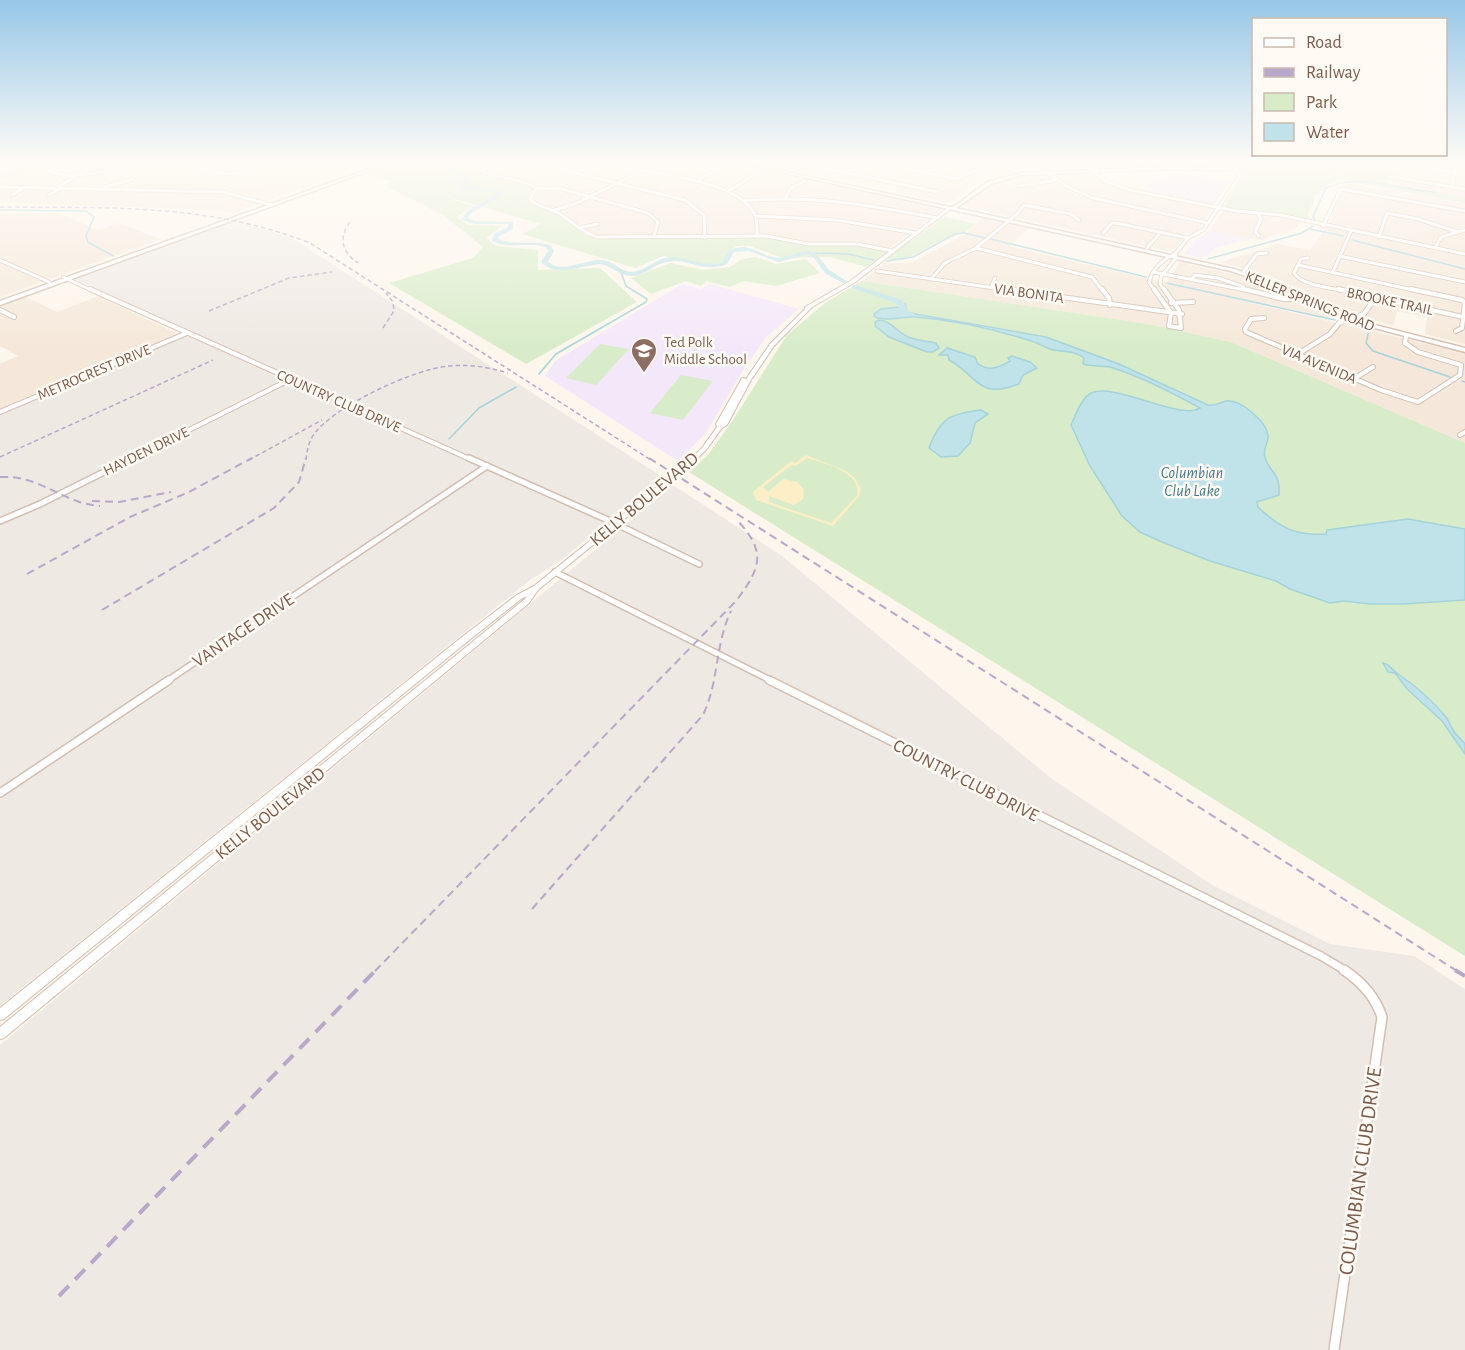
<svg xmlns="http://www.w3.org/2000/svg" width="1465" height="1350" viewBox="0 0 1465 1350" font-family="'Alegreya Sans',sans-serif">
<rect width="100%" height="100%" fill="#fdf6ec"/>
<g fill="#f5e8da">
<polygon points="60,161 380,161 303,188 289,184 217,210 0,202 0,177"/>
<polygon points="479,161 723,161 943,209 885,251 811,246 779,240 743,237 724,239 651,237 597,239 585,235 556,214 528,203 527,197 531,191 488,177 466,166"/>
<polygon points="751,161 1225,161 1023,169 984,178 950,202 945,202"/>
<polygon points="1271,161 1351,161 1344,176 1268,163"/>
<polygon points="1390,161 1465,161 1465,197 1384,183"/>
<polygon points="1099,172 1109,180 1129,187 1214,205 1198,231 1186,235 1172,252 985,211 1009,192 987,187 999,181 1023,175"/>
<polygon points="1346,183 1465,203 1465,344 1425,334 1427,317 1397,311 1393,326 1352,312 1270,276 1221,262 1278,244 1310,250 1328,225"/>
<polygon points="1223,210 1276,217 1301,222 1295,229 1282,233 1260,240 1250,239 1210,230"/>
<polygon points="58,213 98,230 118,223 161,239 0,297 0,214"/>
<polygon points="983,218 1029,228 1009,246 1465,353 1465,443 1231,342 1148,324 862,281 885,263 911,263 964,235"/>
<polygon points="1179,262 1244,277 1332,314 1327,317 1312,315 1167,282"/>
<polygon points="24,296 57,312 98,296 178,334 0,409 0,364 18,356 0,346 0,305"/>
</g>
<g fill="#fde8e0">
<polygon points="289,184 303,188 234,213 217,210"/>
<polygon points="987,187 1010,192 985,211 962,206"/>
</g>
<g fill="#efe9e4">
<polygon points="234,221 274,232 298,242 661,476 560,561 530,580 0,1006 0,415 194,332 75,279"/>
<polygon points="673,485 782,556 1052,779 1214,886 1330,944 1414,956 1465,989 1465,1350 0,1350 0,1045"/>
</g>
<g fill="#f3e8fa">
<polygon points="1173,172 1230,182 1231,182 1214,205 1141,190"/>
<polygon points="1210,230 1250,239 1215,248 1209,254 1201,258 1184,254 1196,240"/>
<polygon points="682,284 700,289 710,284 799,309 766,337 742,372 706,433 678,461 545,376 555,361"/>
</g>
<g fill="#d8ecc9">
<polygon points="398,161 479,161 466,167 488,177 527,184 531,188 527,197 528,203 556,214 585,235 597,239 762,237 811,246 861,246 887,252 867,267 830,257 782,258 750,246 738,246 729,250 723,261 711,265 663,256 635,268 522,234 541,224 437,194 473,206 456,217 468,225 502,226 486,238 496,246 538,250 538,270 600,268 637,302 526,364 389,283 473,258 483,247 443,215 384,185 392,181 364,173"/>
<polygon points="1351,161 1390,161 1384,183 1465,197 1465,203 1341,180 1329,184 1313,197 1315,200 1307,214 1312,220 1223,208 1243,177 1238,169 1268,163 1344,176"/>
<polygon points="945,217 976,224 964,233 942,240 904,260 885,259"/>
<polygon points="755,257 776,264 806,259 820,273 776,286 744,281 729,287 706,281 701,286 686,281 651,294 631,278 671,263 703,270 730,267 742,259"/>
<polygon points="862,281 1148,324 1231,342 1465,443 1465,956 689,472 707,456 731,423 787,335 825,303"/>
<polygon points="600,344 629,349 596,385 566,378"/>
<polygon points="681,375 713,381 683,420 650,413"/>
</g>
<path fill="#fcefc7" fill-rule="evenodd" d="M806 455 846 471 854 477 861 489 859 496 833 526 756 500 753 492 791 461 795 463ZM807 458C823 463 863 472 857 496L831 523 769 502V496L794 505 803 499 804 489 797 482 783 479 768 492 763 487 792 465 796 466Z"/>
<g fill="#bfe3e8" stroke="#a5d3da" stroke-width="1.5">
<path d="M905 304 907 311 910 313 1046 337 1119 364 1208 405C1215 406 1219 403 1226 401 1240 399 1266 421 1268 435 1269 443 1262 449 1265 457 1269 474 1280 469 1279 495L1257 502 1258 507C1280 528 1296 536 1326 534L1327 530 1408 519 1465 529V600L1403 604H1370L1344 601 1330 603 1290 589 1276 581 1210 561 1162 542 1140 532 1122 516 1090 466 1071 425C1075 416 1082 397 1091 393 1115 382 1180 421 1200 408 1171 392 1142 377 1110 367 1101 365 1093 367 1083 364L1084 358C1072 349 1063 353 1050 349 1042 346 1036 342 1028 340 993 329 953 320 916 317 903 316 886 322 875 317L874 314 881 309 899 307V305Z"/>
<path d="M879 320C890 320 897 332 908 337 918 341 926 341 936 343L939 348 933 352H927L889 337 875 326V322Z"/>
<path d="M947 348 975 357 978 364C990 372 999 367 1010 361L1008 358 1012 356 1030 362 1037 368 1023 375 1019 384C977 400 980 377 949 360L948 355H939Z"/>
<path d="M981 410 988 414 975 423 970 443 958 456 941 457 929 448C940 418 949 414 981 410Z"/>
<path d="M1383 663C1390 664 1392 670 1398 674 1416 686 1432 700 1446 717 1449 721 1450 725 1453 730 1456 735 1461 739 1465 744V754L1442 721 1407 689 1395 673 1388 672Z"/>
</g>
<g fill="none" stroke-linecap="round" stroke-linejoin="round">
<g stroke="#a5d3da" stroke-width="1.5">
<polyline points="0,210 86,211 94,217 86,236 88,242 113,256"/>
<path d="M1315 222 1313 216 1326 188C1363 172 1398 191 1436 192"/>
<polyline points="1310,229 1343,236"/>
<polyline points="991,239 1146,277"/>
<polyline points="1352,240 1465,269"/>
<polyline points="810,253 848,254 874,260"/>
<polyline points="1208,259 1302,233 1313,226"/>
<polyline points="887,261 913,257 955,234 964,233 985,238"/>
<polyline points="1167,283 1335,320"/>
<polyline points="1351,323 1369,330 1366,343 1373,351 1450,377"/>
<polyline points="539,374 556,354 646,302 647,299 626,286 621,272"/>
<polyline points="1462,381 1465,382"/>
<polyline points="449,439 479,408 516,387"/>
</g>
<g fill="#bfe3e8" fill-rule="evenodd">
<path d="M445 161H450L447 166 468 177 466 187 493 188 505 194 471 213 468 218 475 221 513 222V229L499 236 498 239C514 246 533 240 550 245L554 251 548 262C563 274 585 259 602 260 614 261 621 272 632 272 647 271 656 257 672 257 689 257 704 268 722 262L729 250C753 241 759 257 779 258 794 258 799 247 816 253L829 270 848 282 843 283 825 273 815 259 808 254 779 262 749 251 734 252 727 264C702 274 687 257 667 262 654 264 645 276 632 276 620 276 612 266 601 264 581 265 557 278 541 262L548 251 546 247C528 242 509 249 492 241L494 234 508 227V224H475L462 220 467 211 497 194 492 192 461 190 463 179 442 168Z"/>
<polygon points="854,285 902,300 909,311 915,314 911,316 903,315 896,303 852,288 852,286"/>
</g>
<defs>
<g id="minor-far4">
<polyline points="153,161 151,163 166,167 192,161"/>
<path d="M503 161 482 171C499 180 519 177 536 188L530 199C539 208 550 208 560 214 573 223 582 232 597 237L766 236 808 244H857L893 251"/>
<polyline points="526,161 685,200 704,215 705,238"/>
<polyline points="682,161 718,169 694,182"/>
<polyline points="790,161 938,192"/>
<polyline points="869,161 956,179 982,168 1030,161"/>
<polyline points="948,161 979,167"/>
<polyline points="1032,161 1066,186 1093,198 1208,223"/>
<polyline points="1081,161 1105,181 1130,190 1236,211 1280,215 1465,254"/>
<polyline points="1125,161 1134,169"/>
<polyline points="1298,161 1346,169"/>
<polyline points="1403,164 1455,173"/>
<polyline points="44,170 68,176 115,171"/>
<path d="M206 170C226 175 247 177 263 161"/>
<path d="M643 170C675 177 736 183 754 213 758 220 757 229 757 236"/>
<polyline points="190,175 228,161"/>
<polyline points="1387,176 1465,189"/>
<polyline points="875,179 894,166"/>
<polyline points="1020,186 1057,180"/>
<polyline points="0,187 223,192 272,205"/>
<polyline points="105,187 133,179"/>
<polyline points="1452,187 1457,161"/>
<polyline points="57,188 87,169"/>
<polyline points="536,188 562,189 648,213 658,222 654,236"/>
<polyline points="727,192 761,171"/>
<polyline points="12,195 23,188"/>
<polyline points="49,195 61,188"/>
<polyline points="786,197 791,188 805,181"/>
<path d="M743 201C809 194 873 206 938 218"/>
<polyline points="552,211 577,203 662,161"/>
<polyline points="1258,214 1261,219 1255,232 1259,236"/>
<polyline points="756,216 836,220 916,233"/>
<polyline points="1323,226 1341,189 1465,211"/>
<polyline points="578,228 598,224"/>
<polyline points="1103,233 1112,223 1116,223 1188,238"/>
<polyline points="1379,237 1387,213 1418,219 1458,232"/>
<polyline points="976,248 1092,277 1103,291"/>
<polyline points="1147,248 1161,232"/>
<polyline points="1435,248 1441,237 1465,230"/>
<polyline points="1175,254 1188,238 1203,230 1240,176 1237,171 1224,163"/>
<polyline points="1339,256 1465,282"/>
<path d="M1308 258 1301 259 1294 273C1302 286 1330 287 1344 291"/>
<polyline points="0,260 49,282"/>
<polyline points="1298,265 1418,291"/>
<polyline points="877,271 1015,291"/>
<polyline points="1244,271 1257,254 1267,253"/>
<polyline points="1153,272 1250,291"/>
<polyline points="1333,272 1351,231"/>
<polyline points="63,277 93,291"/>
<polyline points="931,279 945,263 976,248 1017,214 1024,205 1071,214 1079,220"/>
<polyline points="1192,279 1195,275 1218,278 1244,287"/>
<polyline points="991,288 995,278"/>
<path d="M1155 291 1149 282C1153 268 1162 260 1175 254L1176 258 1161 277 1160 284 1165 291"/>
</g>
<g id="minor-far3">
<polyline points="90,289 472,460"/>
<polyline points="1005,289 1182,314"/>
<polyline points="1102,289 1109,298 1110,305"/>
<polyline points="1154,289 1171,313 1169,326 1181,328 1179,310 1164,289"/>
<polyline points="1244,289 1283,299 1307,299"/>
<polyline points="1338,289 1463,317"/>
<polyline points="1411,289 1462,300 1465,303 1462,328 1456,331"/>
<polyline points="1171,303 1193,302"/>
<polyline points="0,310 14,317"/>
<polyline points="1264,318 1251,319 1245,329 1246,332 1381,390 1418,402 1460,375 1461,365 1418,352 1405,343 1406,336"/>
<polyline points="1298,354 1330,334 1339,323 1364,314 1375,298"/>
<polyline points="1355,378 1373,367"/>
<polyline points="0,412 187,333"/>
<polyline points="1460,435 1465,432"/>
<polyline points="129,460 291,379"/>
</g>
<g id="minor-far2">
<polyline points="469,458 610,521 699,564"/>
<polyline points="0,521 40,504 132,458"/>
<polyline points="555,572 772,681"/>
<polyline points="167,681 487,466"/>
</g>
<g id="minor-far1">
<polyline points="769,680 1321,956 1346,971"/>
<polyline points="0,793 169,680"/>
</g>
<path id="minor" d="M1334 1350 1382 1017C1375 996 1362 982 1344 970"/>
<g id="tertiary">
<polygon points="53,161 58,161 0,177 0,175"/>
<polygon points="949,207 952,208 854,283 812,307 774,346 751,380 727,425 722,428 706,450 688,467 538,590 529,603 4,1038 0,1039 0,1027 525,599 527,596 521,599 468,641 4,1019 0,1020 0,1008 462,637 517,595 534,586 684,465 702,448 717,427 716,424 742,378 746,379 770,344 805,309 805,307 850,281"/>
</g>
<g id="secondary">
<polygon points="391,161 396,161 0,305 0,301"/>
<polygon points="730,161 736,161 949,207 955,206 987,182 1021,173 1168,167 1224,168 1250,165 1268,161 1250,167 1224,170 1168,169 1021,175 991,184 956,208 1234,269 1283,286 1375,325 1465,348 1465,352 1371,327 1279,288 1231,271"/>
<polygon points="1229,161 1243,161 1198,165 1196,164"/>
</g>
</defs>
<use href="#minor-far4" stroke="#d1beb0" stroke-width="4.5"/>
<use href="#minor-far3" stroke="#d1beb0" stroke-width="6"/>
<use href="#minor-far2" stroke="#d1beb0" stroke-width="8"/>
<use href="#minor-far1" stroke="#d1beb0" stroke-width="10"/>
<use href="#minor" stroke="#d1beb0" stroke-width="12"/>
<use href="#tertiary" stroke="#d1beb0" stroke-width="2"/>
<use href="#secondary" stroke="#d6c0b0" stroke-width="3"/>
<use href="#minor-far4" stroke="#fff" stroke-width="3"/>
<use href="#minor-far3" stroke="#fff" stroke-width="4"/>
<use href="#minor-far2" stroke="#fff" stroke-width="5"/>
<use href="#minor-far1" stroke="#fff" stroke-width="7"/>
<use href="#minor" stroke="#fff" stroke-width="9"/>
<use href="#tertiary" fill="#fff" fill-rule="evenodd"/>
<use href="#secondary" fill="#fff" fill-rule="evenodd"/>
<g stroke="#b9a8c9" stroke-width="1.5" stroke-dasharray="4.5 3" stroke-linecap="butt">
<path d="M0 207C108 208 207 203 310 243L651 460"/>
<path d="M350 222C338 238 342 252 358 263"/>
<polyline points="209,311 289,278 332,272"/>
<polyline points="383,328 394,311 393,302 386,293"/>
<polyline points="0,457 213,360"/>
<polyline points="249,460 322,420"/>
<path d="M306 460C307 450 309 441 314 434 336 405 414 369 449 366 470 364 488 367 508 373"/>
</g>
<g stroke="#b9a8c9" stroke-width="2" stroke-dasharray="8 5" stroke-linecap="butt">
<polyline points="649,458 1457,971"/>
<path d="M0 477C42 475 61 503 100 506"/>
<polyline points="92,501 119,502 171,492"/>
<polyline points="27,574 130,517 189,492 252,458"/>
<polyline points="102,610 274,508 299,482 306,458"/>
<path d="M532 909 703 715C719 682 715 644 731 611"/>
<path d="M375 971 736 601C761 568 767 552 737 520"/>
</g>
<g stroke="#b9a8c9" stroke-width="4" stroke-dasharray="14 9" stroke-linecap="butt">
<polyline points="1455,970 1465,976"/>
<polyline points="59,1296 376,970"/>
</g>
</g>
<linearGradient id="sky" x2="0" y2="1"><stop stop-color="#97c7e8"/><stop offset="0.46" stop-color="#fefbf6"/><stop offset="1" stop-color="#fefbf6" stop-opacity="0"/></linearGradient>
<rect width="1465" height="350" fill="url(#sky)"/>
<defs>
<symbol id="school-pin" viewBox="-11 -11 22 30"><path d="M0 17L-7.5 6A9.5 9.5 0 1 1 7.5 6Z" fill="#8d6e63" stroke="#fffaf3"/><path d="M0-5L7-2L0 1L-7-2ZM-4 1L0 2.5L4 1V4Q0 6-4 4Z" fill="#fff"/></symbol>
</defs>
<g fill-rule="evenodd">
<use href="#school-pin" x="629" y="336" width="30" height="40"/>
</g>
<g text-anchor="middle" stroke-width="5" stroke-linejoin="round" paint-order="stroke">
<g font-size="15" fill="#7a5c4d" stroke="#fffaf3">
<text transform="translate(1029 293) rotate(8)" y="5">VIA BONITA</text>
<text transform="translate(1310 301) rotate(22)" y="5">KELLER SPRINGS ROAD</text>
<text transform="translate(1390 301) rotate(12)" y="5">BROOKE TRAIL</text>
<text transform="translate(1319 364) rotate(23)" y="5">VIA AVENIDA</text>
<text transform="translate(94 372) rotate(-23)" y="5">METROCREST DRIVE</text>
<text transform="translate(339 401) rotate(24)" y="5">COUNTRY CLUB DRIVE</text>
<text transform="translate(146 451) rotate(-26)" y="5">HAYDEN DRIVE</text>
</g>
<g font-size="15" fill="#785e54" stroke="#fffaf3" text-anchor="start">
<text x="664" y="347">Ted Polk<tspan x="664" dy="17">Middle School</tspan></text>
</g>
<g font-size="16" font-style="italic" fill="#437c86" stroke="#fffaf3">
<text x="1192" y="478">Columbian<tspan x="1192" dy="18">Club Lake</tspan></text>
</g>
<g font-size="18" fill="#7a5c4d" stroke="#fffaf3">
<text transform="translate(644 499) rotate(-40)" y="6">KELLY BOULEVARD</text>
<text transform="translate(243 630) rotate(-34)" y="6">VANTAGE DRIVE</text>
<text transform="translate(966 780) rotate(27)" y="6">COUNTRY CLUB DRIVE</text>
<text transform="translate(270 813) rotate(-39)" y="6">KELLY BOULEVARD</text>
</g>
<g font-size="21" fill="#7a5c4d" stroke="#fffaf3">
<text transform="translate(1360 1171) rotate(-82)" y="7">COLUMBIAN CLUB DRIVE</text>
</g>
</g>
<rect x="1252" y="18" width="195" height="138" fill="#fffaf3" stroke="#cabbb1" stroke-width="1.5"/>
<rect x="1264" y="38" width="30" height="9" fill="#ffffff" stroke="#cabbb1" stroke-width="1.5"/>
<text x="1306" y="48" font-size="18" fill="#7a5c4d">Road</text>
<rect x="1264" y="68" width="30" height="9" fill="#b9a8c9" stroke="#cabbb1" stroke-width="1.5"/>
<text x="1306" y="78" font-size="18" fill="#7a5c4d">Railway</text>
<rect x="1264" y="93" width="30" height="18" fill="#d8ecc9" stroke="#cabbb1" stroke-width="1.5"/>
<text x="1306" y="108" font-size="18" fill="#7a5c4d">Park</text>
<rect x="1264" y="123" width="30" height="18" fill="#bfe3e8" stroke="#cabbb1" stroke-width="1.5"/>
<text x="1306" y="138" font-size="18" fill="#7a5c4d">Water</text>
</svg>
